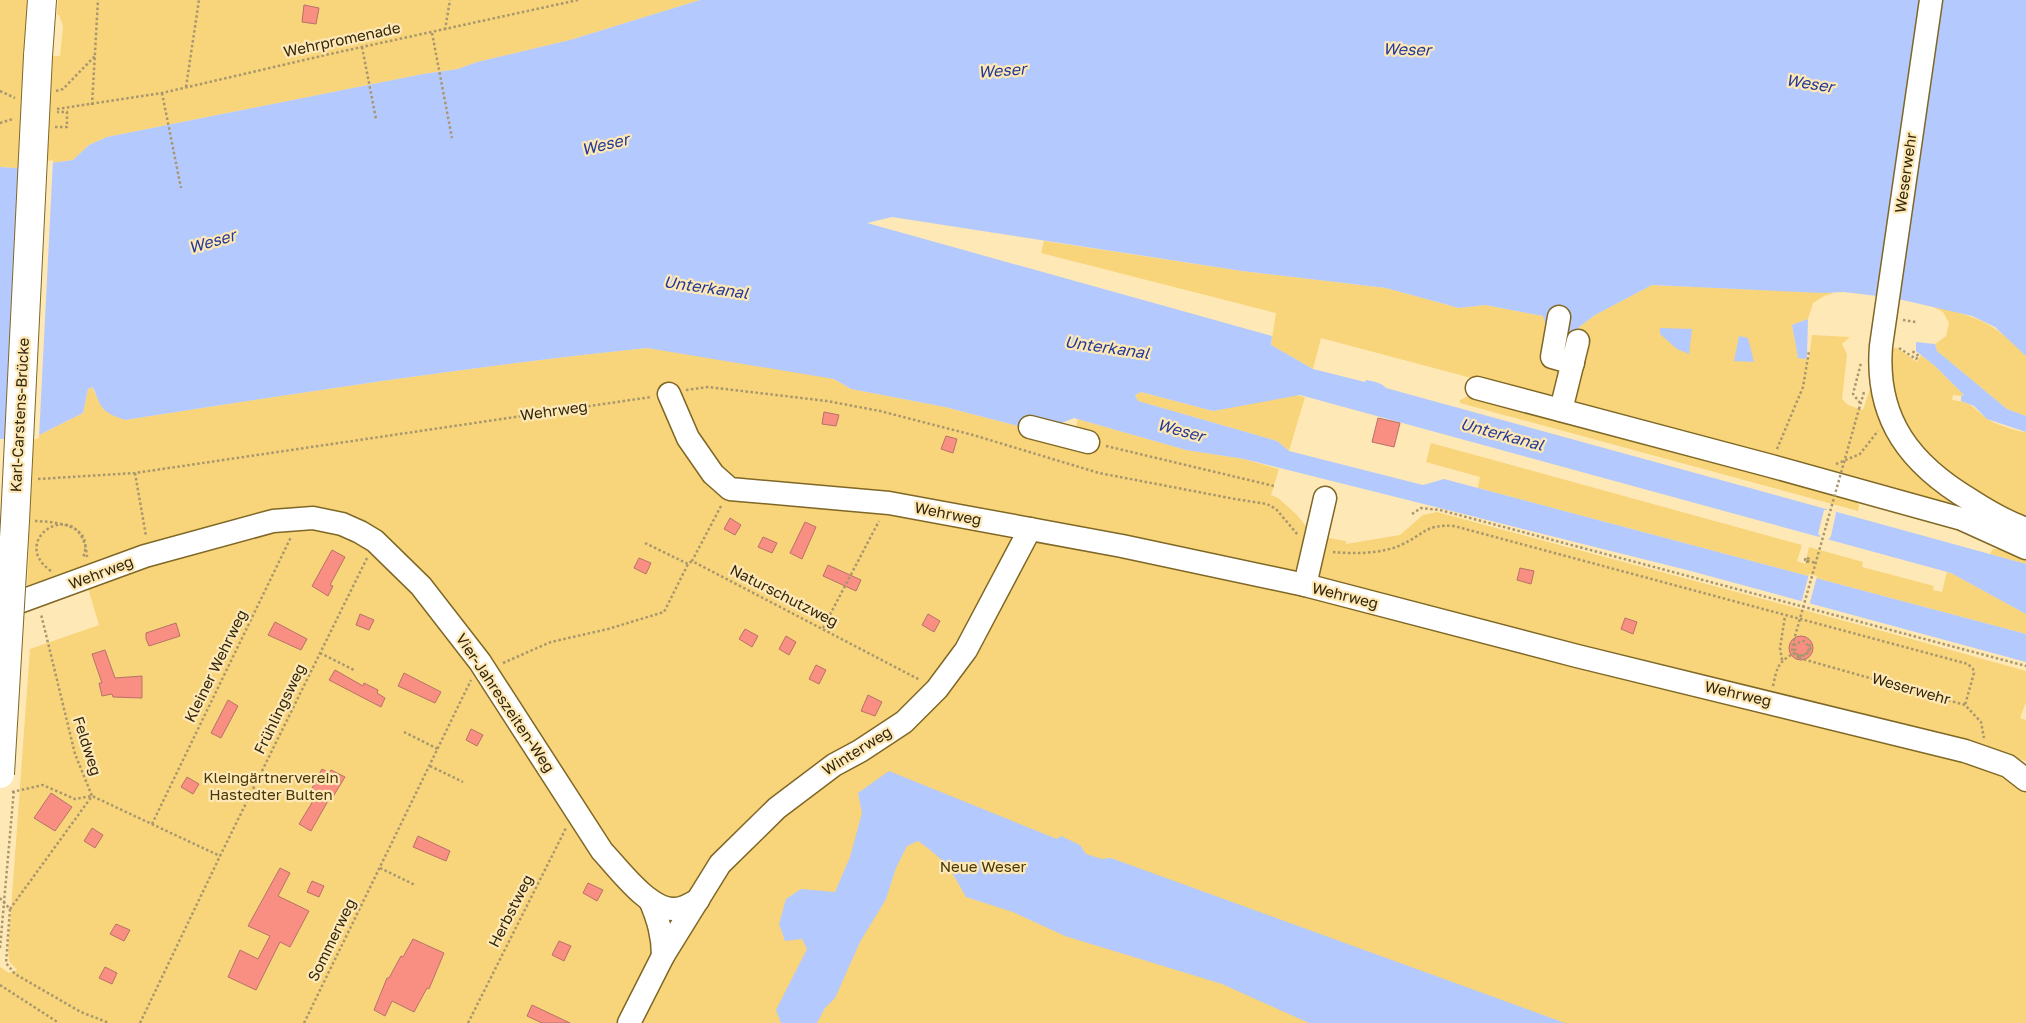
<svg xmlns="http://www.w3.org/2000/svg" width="2026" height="1023" viewBox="0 0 2026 1023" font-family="'Golos Text',sans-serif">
<rect width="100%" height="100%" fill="#fee8b5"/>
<g fill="#f8d47b">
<polygon points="0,0 29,0 24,55 60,56 63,26 59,15 57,15 58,0 700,0 570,40 477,62 458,69 423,74 107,137 89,145 73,160 15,168 0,167"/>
<path d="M1044 241 1242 271 1386 288 1459 308 1485 305 1543 316 1567 341 1579 327 1595 315 1652 285 1834 293 1824 296 1813 303 1808 319 1792 325 1798 358 1809 359 1812 335 1850 337 1842 344 1847 354 1842 399 1848 405 1863 410 1871 386 1872 391 1889 347 1897 348 1917 362 1921 355 1935 366 1965 396 1953 395 1952 400C1972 402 1972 407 1986 418 1992 423 2018 432 2026 432V538L1964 507 1864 481 1854 497 1859 506 1858 511 1460 403V400L1475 393 1479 380 1321 338 1313 369 1271 345 1276 313 1041 253Z"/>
<path d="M1932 306C1978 317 1992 321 2026 356V416L2007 409 1937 351 1935 344 1946 336 1949 323 1943 312Z"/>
<path d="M647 348 694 354 822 376 834 379 851 389 945 407 1037 431 1082 434 1076 427 1078 419 1186 450 1244 459 1279 469 1271 495 1278 498 1296 514 1310 531 1324 537 1346 541V544L1400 535 1423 515 1437 512C1633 565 1831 616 2026 671V702L2020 718 2026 720V761L1723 683 1029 525 936 681 677 905 634 878 493 672 339 515 27 594 33 438 83 413 88 389 92 387 99 402 125 420C299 393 472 366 647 348Z"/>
<polygon points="1141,392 1213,411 1295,395 1305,397 1289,451 1277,441 1138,401 1135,395"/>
<polygon points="1431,443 1802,545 1797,561 1805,564 1809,547 1863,562 1862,567 1934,586 1933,590 1942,592 1947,572 1951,573 2026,614 2026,634 1478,488 1480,477 1426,462"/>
<polygon points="307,521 372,548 475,663 643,903 660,944 624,1023 0,1023 0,967 9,973 17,970 9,961 8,951 30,649 99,625 87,585 171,555"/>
<polygon points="1039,539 1149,558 1796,714 2007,775 2026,793 2026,1023 636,1023 721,871 774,818 929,714 982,641 1013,579"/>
<polygon points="1993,549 2003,549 2026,556 2026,564 1990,554"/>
</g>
<g fill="#b4c9fe">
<path d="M700 0H2026V356L1995 327 1972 316 1894 298 1844 292 1823 293 1652 285 1595 315 1579 327 1567 341 1549 336 1543 316 1485 305 1459 308 1386 288 1242 271 892 217 867 223 1272 336 1271 345 1313 369 1365 382 1366 380C1373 381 1382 383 1386 388L2026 564V614L1951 573 1300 395 1213 411 1141 392 1135 395 1138 401 1277 441 1289 451 1423 485 1444 479 2026 634V662L1687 570 1244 459 1186 450 1074 418 1044 430 1037 431 945 407 851 389 834 379 659 350 647 348C472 366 298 393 125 420 114 416 104 413 99 402 96 396 96 392 92 387L88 389 83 413 33 438 0 439V167L15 168 73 160 89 145 107 137 423 74 458 69 477 62 570 40Z"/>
<polygon points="1808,319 1807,356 1805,359 1798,358 1792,325"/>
<polygon points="1660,328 1692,329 1689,354 1677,349 1660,334"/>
<polygon points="1739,336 1748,338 1754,362 1734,361"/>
<polygon points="1916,342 1935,344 1937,351 2007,409 2026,416 2026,432 1987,419 1974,406 1961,401 1961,396 1964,395 1935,366 1916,351"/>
<path d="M889 771 1057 839 1061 836 1080 845 1086 854 1102 859 1111 858 1565 1023H1309L1222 984 1065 936 1013 912 966 897C951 869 944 859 918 841L907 846 896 868 886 899 860 942 835 998 825 1008 817 1023H781L776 1010 807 949 802 939 785 941 779 924 786 899 801 889 835 892 850 857 862 813 858 793Z"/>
</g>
<g fill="#fee8b5">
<polygon points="53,160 39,438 33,440 6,441 19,165"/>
<polygon points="1828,507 1835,509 1836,513 1831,536 1827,542 1819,540 1820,535 1818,534 1824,510 1827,510"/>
<polygon points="1809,574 1817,576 1809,606 1801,604"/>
</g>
<g fill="#f98f82" stroke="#b67269">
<polygon points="304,5 319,8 316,24 302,22"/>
<polygon points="824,412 839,415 836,426 822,424"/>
<polygon points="1378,418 1400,423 1394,447 1372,442"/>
<polygon points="946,436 957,439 953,453 941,449"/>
<polygon points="730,518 741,525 735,535 724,529"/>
<polygon points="805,522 816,527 802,559 790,553"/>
<polygon points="763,537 777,543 772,553 758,547"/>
<polygon points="332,550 345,557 330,585 333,586 328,596 312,586"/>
<polygon points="639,558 651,563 646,574 634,568"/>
<polygon points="828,565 861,580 856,591 823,576"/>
<polygon points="1520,568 1534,571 1531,584 1517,580"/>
<polygon points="360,614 374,620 369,630 356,625"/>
<polygon points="928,614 940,621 934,632 922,625"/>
<polygon points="1625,618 1637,622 1633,634 1621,629"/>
<polygon points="275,622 307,639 301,650 268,635"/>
<polygon points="176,623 180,636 149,646 146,639 146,633"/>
<polygon points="745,629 758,636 752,647 739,639"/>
<polygon points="786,636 796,642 789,655 779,649"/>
<circle cx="1801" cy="648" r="12"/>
<polygon points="105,650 115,678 142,676 142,698 113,697 112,694 102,696 99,683 102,683 92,654"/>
<polygon points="816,665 826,670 819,684 809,679"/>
<polygon points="335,670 363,686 364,683 378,690 377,693 385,698 381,707 329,680"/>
<polygon points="404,673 441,692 435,703 398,686"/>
<polygon points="868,695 882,702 875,716 861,711"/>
<polygon points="228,700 238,706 221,738 211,733"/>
<polygon points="471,729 483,735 477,746 466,740"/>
<polygon points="322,769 329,773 331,770 345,777 331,800 329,799 311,831 299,824 313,801 307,798"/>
<polygon points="187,777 199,784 193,794 181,787"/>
<polygon points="51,793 72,807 55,831 34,818"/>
<polygon points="92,828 103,835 95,848 84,841"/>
<polygon points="418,836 450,851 446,861 413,847"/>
<polygon points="280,868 290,873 278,896 309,911 290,947 280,942 256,990 228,977 240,950 258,959 270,936 248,926"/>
<polygon points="312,881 324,886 319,897 307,892"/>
<polygon points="588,883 603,890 597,901 583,893"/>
<polygon points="116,924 130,930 124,941 110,934"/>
<polygon points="413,939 444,953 429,989 427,988 414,1012 392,1001 385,1016 374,1010 387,978 389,978 401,956 403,957"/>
<polygon points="559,941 571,946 564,961 552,955"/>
<polygon points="105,967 117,973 112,984 99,978"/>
<polygon points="532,1005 570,1023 542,1023 527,1016"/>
</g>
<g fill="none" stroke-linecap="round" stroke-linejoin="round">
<defs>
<g id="minor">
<path d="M1931 0 1881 346C1875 420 1911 465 1972 501 1989 512 2007 522 2026 529"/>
<polyline points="1559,317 1552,357 1573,363"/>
<polyline points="1477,388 1771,466 1962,519 2026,548"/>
<polyline points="669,394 688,438 713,474 730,489 889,503 1122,546 1305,585 1577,656 1965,751 2008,766 2026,780"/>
<polyline points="1561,410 1578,341"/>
<polyline points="1030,427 1088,442"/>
<polyline points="1305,585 1325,498"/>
<path d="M0 609 145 556 273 521 313 518 342 524 360 532 375 541 421 586 480 662 602 851C618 868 648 909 673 909 682 910 691 904 698 900"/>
<path d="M650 900C658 919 663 935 663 956"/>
<polyline points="629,1023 663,956 720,864 777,808 834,765 860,751 904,722 937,689 966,650 1030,529"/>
</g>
<polyline id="major" points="38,56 42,0"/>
</defs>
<use href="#minor" stroke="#7f6726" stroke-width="25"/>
<use href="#major" stroke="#7f6726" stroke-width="30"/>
<g stroke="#a8976e" stroke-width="2.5" stroke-dasharray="2.5 2.5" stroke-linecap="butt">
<polyline points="445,30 450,0"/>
<polyline points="432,33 452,138"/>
<polyline points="362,47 376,119"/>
<polyline points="186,87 199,0"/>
<polyline points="0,91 15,98"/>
<polyline points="56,91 63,89 95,56"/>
<polyline points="162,93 181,188"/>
<polyline points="92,105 98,0"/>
<polyline points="57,109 162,93 330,54 578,0"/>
<polyline points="0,123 13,119"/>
<polyline points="55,127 67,127 67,112 57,112"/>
<polyline points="1903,320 1916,322"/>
<polyline points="1899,348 1916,359 1919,356 1912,351"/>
<polyline points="686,390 708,387 827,401 880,411 973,435 1099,473 1235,499 1267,504 1276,509 1298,535"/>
<polyline points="1860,403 1853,394 1861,363"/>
<polyline points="1859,409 1864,392"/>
<polyline points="1106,446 1274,486"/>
<polyline points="1777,449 1803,387 1809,351"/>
<polyline points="1836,464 1860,454 1878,431"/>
<polyline points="135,473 146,536"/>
<polyline points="38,479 135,473 651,397"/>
<polyline points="721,506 692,561 920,680"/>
<polyline points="1412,514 1421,508 1440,510 2026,666"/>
<path d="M35 521C58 522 95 525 83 558"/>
<polyline points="645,543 688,564"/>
<path d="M1333 552C1354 554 1381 554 1401 545 1425 534 1425 524 1454 526L1968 664 1973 669 1974 673 1965 705"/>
<polyline points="1806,562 1809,561 1809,559 1806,557 1805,560 1807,561"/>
<polyline points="1812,562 1816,563"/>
<path d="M51 571C5 539 82 492 87 557"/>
<polyline points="823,628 879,521"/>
<polyline points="320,653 354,670"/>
<polyline points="1799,658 1965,705 1981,722 1984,738"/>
<polyline points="1782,660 1780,648 1785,616"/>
<polyline points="503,663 551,642 608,629 664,612 688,564 692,561"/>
<path d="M1773 686C1777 668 1777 663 1794 653L1799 656C1805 656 1808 654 1810 648L1804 641 1795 644V652L1799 656 1808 653 1810 644"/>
<polyline points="404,732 438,749"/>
<polyline points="430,766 463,782"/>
<polyline points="12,792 43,785 75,799 92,796 220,856"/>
<polyline points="152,824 291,537"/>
<polyline points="380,868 415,885"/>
<polyline points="0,898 10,909 6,963 15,974 81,1012 109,1023"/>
<polyline points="10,909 92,796 75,754 41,614"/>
<polyline points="0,985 59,1023"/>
<polyline points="140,1023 220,856 367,558"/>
<polyline points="304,1023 471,680"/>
<polyline points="468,1023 566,828"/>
</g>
<use href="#minor" stroke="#fff" stroke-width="22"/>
<use href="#major" stroke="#fff" stroke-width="28"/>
<defs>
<polyline id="major-bridge" points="0,774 15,521 38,56"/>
</defs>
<use href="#major-bridge" stroke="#7f6726" stroke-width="30" stroke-linecap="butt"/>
<g stroke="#a8976e" stroke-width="2.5" stroke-dasharray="2.5 2.5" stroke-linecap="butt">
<polyline points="1807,561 1812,562"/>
<polyline points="1799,658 1793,653 1792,647 1859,409"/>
<polyline points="0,948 14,789"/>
</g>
<use href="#major-bridge" stroke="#fff" stroke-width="28"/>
</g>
<g text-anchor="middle" stroke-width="4.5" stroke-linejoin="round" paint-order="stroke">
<g font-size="15" fill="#32270d" stroke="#fee8b5">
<text transform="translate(342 40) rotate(-12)" y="5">Wehrpromenade</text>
<text transform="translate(1906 173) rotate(-82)" y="5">Weserwehr</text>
<text transform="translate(554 411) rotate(-8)" y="5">Wehrweg</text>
<text transform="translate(20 415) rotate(-87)" y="5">Karl-Carstens-Brücke</text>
<text transform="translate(948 514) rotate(11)" y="5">Wehrweg</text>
<text transform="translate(101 573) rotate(-21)" y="5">Wehrweg</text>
<text transform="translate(784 596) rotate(27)" y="5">Naturschutzweg</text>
<text transform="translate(1345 596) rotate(14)" y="5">Wehrweg</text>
<text transform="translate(216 666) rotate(-64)" y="5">Kleiner Wehrweg</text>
<text transform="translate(1911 689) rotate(16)" y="5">Weserwehr</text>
<text transform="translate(1738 694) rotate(13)" y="5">Wehrweg</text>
<text transform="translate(505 703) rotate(56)" y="5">Vier-Jahreszeiten-Weg</text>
<text transform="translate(280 709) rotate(-64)" y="5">Frühlingsweg</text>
<text transform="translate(87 746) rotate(72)" y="5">Feldweg</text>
<text transform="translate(857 751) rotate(-32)" y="5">Winterweg</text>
<text transform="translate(511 911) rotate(-63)" y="5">Herbstweg</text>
<text transform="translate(332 940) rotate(-64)" y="5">Sommerweg</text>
</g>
<g font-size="15" fill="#473709" stroke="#fee8b5">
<text x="271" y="783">Kleingärtnerverein<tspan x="271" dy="17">Hastedter Bulten</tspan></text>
<text x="983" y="872">Neue Weser</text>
</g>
<g font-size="16" font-style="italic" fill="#233a9b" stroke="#fee8b5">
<text transform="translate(1407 49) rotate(2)" y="6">Weser</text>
<text transform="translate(1002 70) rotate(-4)" y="6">Weser</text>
<text transform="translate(1810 83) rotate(9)" y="6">Weser</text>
<text transform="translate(605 144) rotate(-13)" y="6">Weser</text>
<text transform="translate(212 241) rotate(-16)" y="6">Weser</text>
<text transform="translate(706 287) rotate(8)" y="6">Unterkanal</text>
<text transform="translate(1107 347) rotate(8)" y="6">Unterkanal</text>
<text transform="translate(1181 430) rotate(15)" y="6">Weser</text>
<text transform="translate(1502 434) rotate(15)" y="6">Unterkanal</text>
</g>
</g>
</svg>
